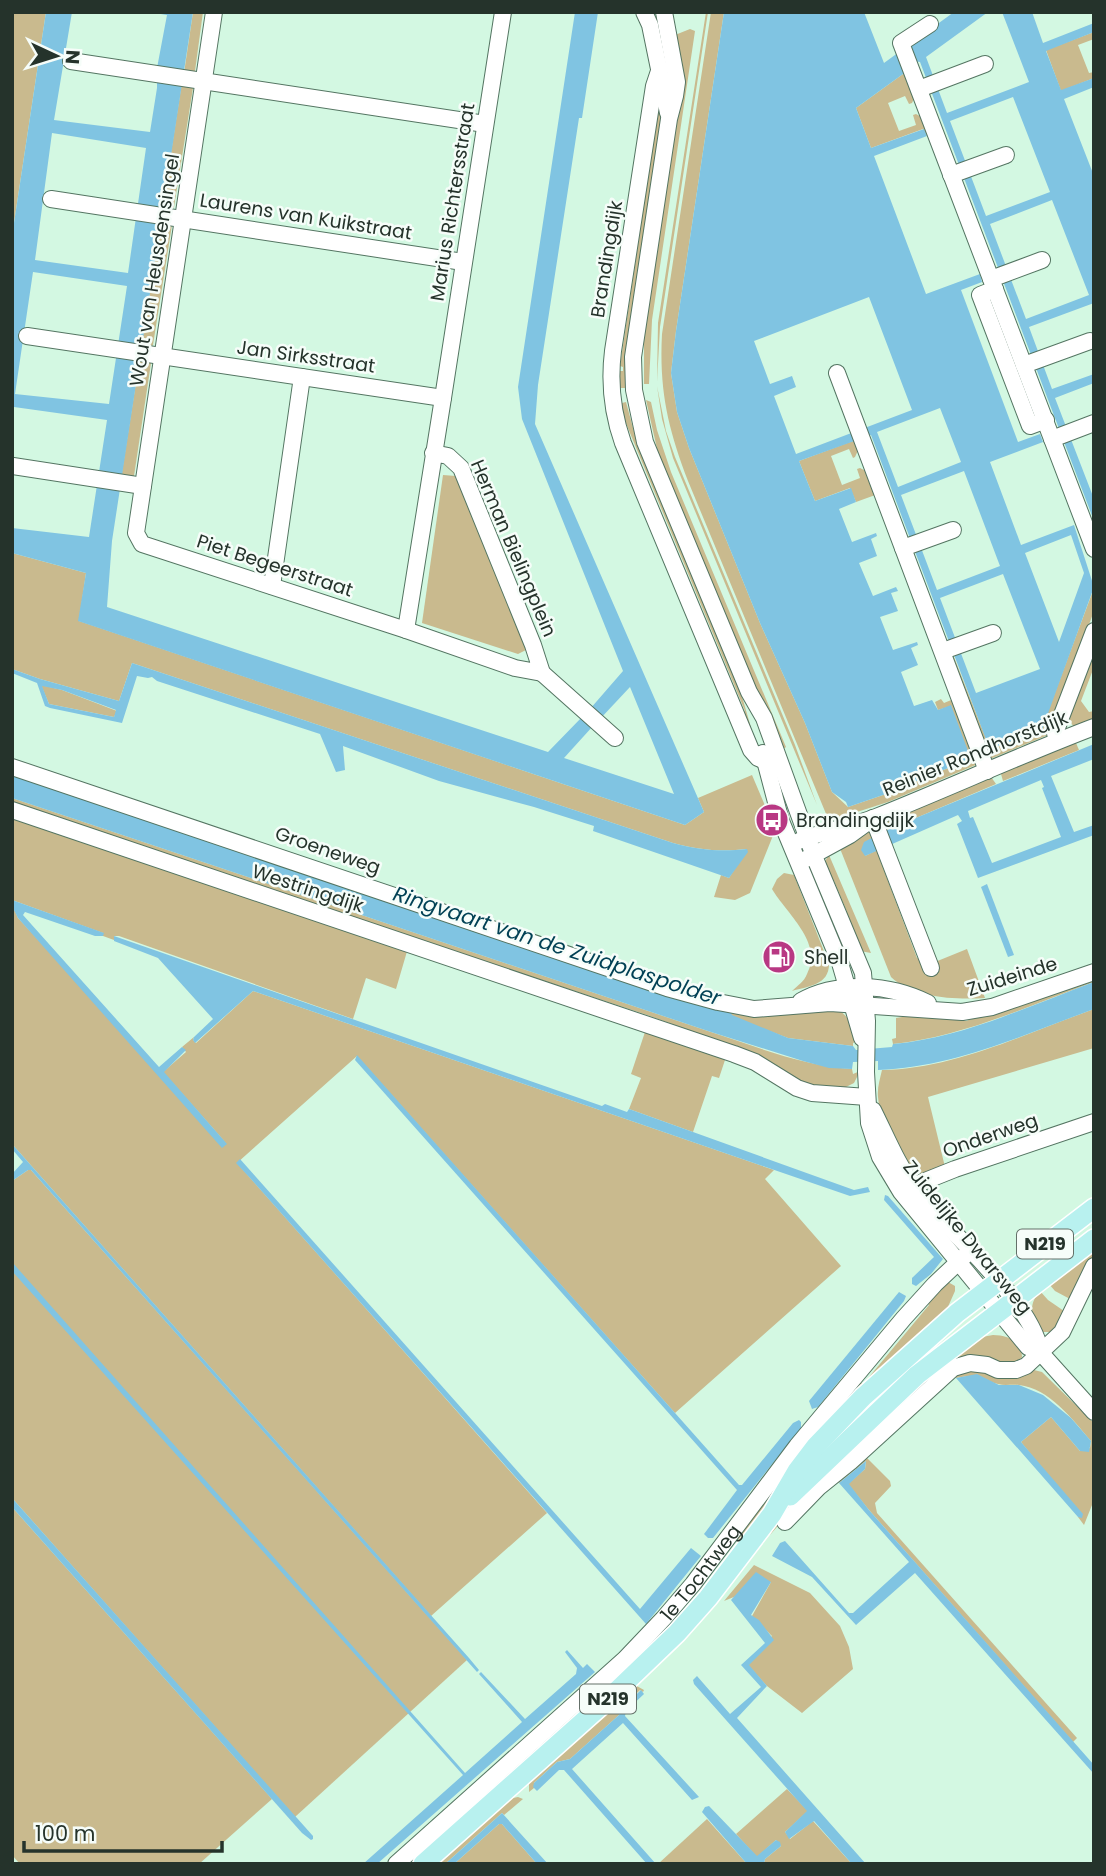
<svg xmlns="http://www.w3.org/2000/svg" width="1106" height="1876" viewBox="0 0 1106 1876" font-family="Poppins,sans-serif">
<rect width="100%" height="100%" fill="#d3f8e2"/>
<g fill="#c9ba8e">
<polygon points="12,12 46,12 12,236"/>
<polygon points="193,12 203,12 195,71 191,75 184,73"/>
<polygon points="706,12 708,12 660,327 657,382 658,323"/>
<path d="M711 12H724L676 331 671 373 677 412 689 448 760 623 805 723 832 792 848 807 883 795 965 761 951 706 938 710 935 702 941 699 944 703 956 698 978 764 888 802 829 821 688 481C668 429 659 390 662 334Z"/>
<polygon points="690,29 695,31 652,320 649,384 644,384 644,338 675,35"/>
<polygon points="1094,32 1094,39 1078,45 1089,73 1094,72 1094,78 1061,91 1046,50"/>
<polygon points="906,67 917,92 912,103 909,104 905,96 888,103 899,131 916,125 913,115 916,114 927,120 933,134 927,136 923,129 871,148 856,108 903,74"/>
<polygon points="182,82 189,83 193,88 174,207 170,211 162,210"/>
<path d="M660 95C664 192 625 291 625 388H617V371H623V367L620 366Z"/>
<polygon points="161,219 172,225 153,345 149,349 141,348"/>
<polygon points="140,357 147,358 151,363 134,476 129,479 121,478"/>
<polygon points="657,386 666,431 675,457 795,745 817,805 673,458 662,419"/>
<polygon points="646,400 651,402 657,430 671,472 786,747 780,752 658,453"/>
<polygon points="626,402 636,439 738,683 757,748 740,713 745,711 618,404"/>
<polygon points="858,439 860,446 855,457 853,458 849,449 831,456 842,485 860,478 857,469 860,468 870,473 878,494 856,502 850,488 815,501 799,461"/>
<polygon points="443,475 456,476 528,649 518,654 422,623"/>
<path d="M12 553 86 573 79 621 685 825 704 812 698 798 752 775 772 822 769 829 771 834 774 833 750 893 735 900 714 897 721 875 729 878 747 849C721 852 699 850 673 843L132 663 119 701 40 679 12 669Z"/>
<polygon points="1094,588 1094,611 1048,735 990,759 948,655 952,652 989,746 1041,730"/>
<polygon points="1094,644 1094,667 1081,701 1089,712 1094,711 1094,720 1074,727 1068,719"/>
<polygon points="41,685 62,690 117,711 114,717 49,704"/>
<polygon points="1069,743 1076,743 1079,750 1003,781 1001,774 1002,770"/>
<polygon points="989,774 996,784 883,832 882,821"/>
<path d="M12 798 711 1032C757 1047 804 1066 852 1069L853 1074 860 1071 854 1083 840 1090 812 1088 708 1037 647 1015 12 804Z"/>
<polygon points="12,816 408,948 396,989 366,978 353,1019 119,936 114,936 114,940 103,936 103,933 12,900"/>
<path d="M868 828 874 836 865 856 879 849 882 855 879 857 917 958 935 962 967 949 985 998C957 1000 912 998 891 977L839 846Z"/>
<polygon points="829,855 871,953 860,951 846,922 847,912 834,881 826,875 825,861"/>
<path d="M784 873 794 875 829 964C829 985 809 986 792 991 798 985 804 982 807 974 824 943 786 913 772 889L777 879Z"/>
<polygon points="14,909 18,918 227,1144 163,1072 186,1052 182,1047 194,1037 193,1040 196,1043 253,991 774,1170 765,1179 841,1266 675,1413 357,1056 237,1163 547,1513 431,1616 12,1144"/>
<path d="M1094 977V982C1028 1006 962 1037 893 1044L892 1039 896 1038V1018L902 1017V1013L966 1021Z"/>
<path d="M694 1003 765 1016 837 1009C850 1017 853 1027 858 1041L853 1043V1046L788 1038Z"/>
<path d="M1094 1009V1048L928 1097 945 1167 923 1174 912 1172C900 1150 880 1123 878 1097 877 1088 880 1079 882 1070 954 1069 1027 1033 1094 1009Z"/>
<polygon points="646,1029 726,1057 719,1078 712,1076 693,1132 629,1109 641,1078 631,1074"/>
<polygon points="28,1170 31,1170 467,1660 295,1817 12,1498 12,1181"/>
<polygon points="1094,1249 1094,1256 1070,1299 1055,1291 1049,1284"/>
<polygon points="948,1282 955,1286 955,1291 947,1309 793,1466 741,1542 736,1537 857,1383 864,1383 929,1305 927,1303"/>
<path d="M1040 1291 1048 1300 1064 1311 1054 1332H1041C1032 1316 1027 1306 1040 1291Z"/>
<path d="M993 1335C1007 1335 1022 1341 1022 1357L1017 1365C991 1370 976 1348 950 1366L847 1459 815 1483 770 1535 777 1522 813 1481 847 1456 950 1362 982 1337Z"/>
<path d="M963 1369 1034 1370 1042 1372 1094 1423V1500L1084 1525 1078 1517H1082L1021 1442 1051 1417 1080 1451 1090 1448 1091 1441C1073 1420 1049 1388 1019 1385 1012 1384 1005 1386 998 1384 977 1379 979 1374 956 1378L954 1375Z"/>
<polygon points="866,1457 890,1481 891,1486 875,1503 877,1513 1077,1738 1073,1742 869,1510 848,1484 865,1469 866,1461 839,1483 836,1481"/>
<polygon points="12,1507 272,1799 199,1864 20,1864 12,1855"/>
<polygon points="754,1565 810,1593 840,1626 849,1647 853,1669 802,1713 767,1686 748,1665 772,1636 752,1616 771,1582 724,1601"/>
<polygon points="635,1685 644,1690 643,1692 640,1690 622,1708 619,1715 570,1759 557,1762 534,1783 534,1788 529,1792 529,1780"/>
<polygon points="787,1789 808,1811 785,1832 790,1839 813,1821 852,1864 764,1864 765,1859 781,1846 776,1840 757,1857 736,1834"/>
<polygon points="518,1797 523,1799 504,1815 502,1813 445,1864 434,1864 508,1799"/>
<polygon points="707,1819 747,1864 658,1864"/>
<polygon points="499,1824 502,1824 537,1864 454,1864"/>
</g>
<g fill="#80c4e2" fill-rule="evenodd">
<path d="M46 12H72L54 120 150 132 157 88V68L167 15 148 12H193L112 541 107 607 548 752 582 717 593 726 564 758 674 794 630 687 600 719 590 709 623 671 522 419 518 387 575 12H598L582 118H579L538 385 535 424 704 812 685 825 78 621 86 573 12 553V528L89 537 107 420 14 407 12 413V236ZM52 133 146 148 128 273 35 260ZM33 272 127 286 109 404 15 394Z"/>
<path d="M724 12H864L884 63 954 12H988L926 57 947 113 1029 82 1002 12H1032L1043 43 1094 23V32L1046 51 1061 90 1094 78V87L1064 99 1094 176V303L1029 327 1052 389 1094 374V383L1055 398 1094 499V521L920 62C911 61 906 66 903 74L856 108 871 148 924 129 927 136 874 156 926 294 980 274 982 282 961 290 1018 442 1040 434 1043 442 990 462 1021 545 1074 525 1094 587 1042 730 993 748 987 742 871 435 799 461 815 501 851 488 856 502 839 509 852 542 876 533 877 536 871 539 877 556 859 563 873 596 896 587 898 591 891 593 898 611 880 617 893 650 917 642 918 645 911 648 918 665 901 672 914 706 932 700 938 710 951 705 968 751 965 761 883 795 848 807 846 802 832 792 805 723 760 623 689 448 677 412 671 373 676 331ZM1013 97 1050 192 986 216 950 121ZM1052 200 1089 295 1026 319 990 224ZM869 297 912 410 796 454 774 396 796 387 792 376 770 384 754 341ZM940 408 961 462 898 487 877 432ZM964 471 1000 566 937 590 901 495ZM1071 535 1084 573 1059 642 1025 553ZM1003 574 1040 669 976 693 940 598Z"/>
<path d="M132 663 673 843C699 850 721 852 747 849L748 852 729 878 593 831 594 826 534 807 439 781 343 746 345 770 336 772 320 734 157 681 152 677 148 678 137 676 122 723 50 708 45 706 37 683 12 673V669L40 679 119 701ZM42 686 62 690 116 710 114 717 49 704Z"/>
<path d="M1094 744V759L1051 776 1074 832 1094 825V835L978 878 957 824 962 821 958 815 865 856 861 850 864 842 887 830ZM1041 780 1044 787 1042 788 1061 837 992 863 973 817 970 818 968 811Z"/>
<path d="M12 775 694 1003 731 1013 732 1015 788 1038 853 1046 856 1050 892 1047 893 1044C962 1038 1029 1006 1094 982V1009C1023 1035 954 1067 878 1070V1061L853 1062 852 1069 829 1068 803 1061 711 1032 12 798Z"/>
<polygon points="987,884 1014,955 1008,957 981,887"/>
<polygon points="12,900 104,933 103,936 95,936 25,912 23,915 159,1067 182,1047 186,1050 164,1072 227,1144 222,1148 18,918 12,906"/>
<polygon points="114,936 602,1106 605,1104 627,1112 629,1109 854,1190 868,1187 870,1192 850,1196 253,991 195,1043 193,1040 194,1037 213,1019 158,958 114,941"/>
<polygon points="357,1055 739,1485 742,1485 793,1423 799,1420 801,1422 801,1428 713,1538 708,1538 704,1534 737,1490 355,1060"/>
<polygon points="12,1144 469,1658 479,1670 477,1672 31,1170 28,1170 12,1181 12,1174 23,1162 12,1149"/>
<polygon points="240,1159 640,1609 691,1548 701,1556 646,1624 250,1178 236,1163"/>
<polygon points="885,1195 888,1196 943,1259 931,1274 916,1286 912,1284 912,1278 934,1257 884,1200"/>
<polygon points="12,1262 465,1773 522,1722 479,1674 481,1672 525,1719 576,1674 577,1668 565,1652 567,1650 583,1668 587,1664 595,1672 377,1864 363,1864 463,1775 12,1271"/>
<polygon points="899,1292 906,1296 904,1301 818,1407 812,1409 809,1401"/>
<polygon points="977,1374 999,1385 1019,1385 1043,1395 1071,1418 1091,1441 1089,1452 1080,1451 1051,1417 1021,1442 1083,1514 1082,1518 1078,1517 956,1378"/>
<polygon points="866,1461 865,1469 849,1484 869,1510 1094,1765 1094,1774 915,1573 856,1625 812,1577 772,1556 780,1543 785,1541 849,1613 853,1613 909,1562 839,1483"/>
<polygon points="12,1498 313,1836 313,1839 311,1840 302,1833 12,1507"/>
<polygon points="756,1572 771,1582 751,1615 759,1620 774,1640 749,1665 767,1686 737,1718 866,1864 852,1864 814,1821 789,1839 785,1832 807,1811 694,1684 693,1680 697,1676 730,1714 761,1687 741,1665 765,1643 731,1600"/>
<polygon points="641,1690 644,1694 626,1711 625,1716 699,1797 692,1800 623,1723 572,1769 656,1864 647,1864 564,1770 559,1770 537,1791 533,1787 534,1783 557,1762 570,1759 619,1715 622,1708"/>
<polygon points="709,1806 757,1856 776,1840 780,1842 781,1846 765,1859 764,1864 747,1864 702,1812 705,1807"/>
<polygon points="502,1813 548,1864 537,1864 502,1824 499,1824 454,1864 445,1864"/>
</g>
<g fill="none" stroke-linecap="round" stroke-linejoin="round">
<defs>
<g id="minor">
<polyline points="214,12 136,533 142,544 406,630"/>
<polyline points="644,12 650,25 668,113"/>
<polyline points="664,12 677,82 675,96 669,119 633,357 634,390 645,442 749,692 764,718 814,856 863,973 867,1021 866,1072 869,1123 880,1157 901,1192 1028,1347 1041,1353 1094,1412"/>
<polyline points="930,24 901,43 1094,549"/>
<polyline points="71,61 485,124"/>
<path d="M660 68 654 86 613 351C609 383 612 412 623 443L751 750 758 758 765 761"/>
<polyline points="919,89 985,64"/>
<polyline points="951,175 1006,155"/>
<polyline points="51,199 463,262"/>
<polyline points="991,279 1042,260"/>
<polyline points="995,289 980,295 1030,426 1046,420"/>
<polyline points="27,336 443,398"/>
<polyline points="1024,365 1090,341"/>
<polyline points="837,373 987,771"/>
<polyline points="1052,439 1094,423"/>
<polyline points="433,453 448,456 461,468 533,645 542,673 515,668 406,630 443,398 503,12"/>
<polyline points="13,466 143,486"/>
<polyline points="903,548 953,530"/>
<polyline points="272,586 302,377"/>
<polyline points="943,651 993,633"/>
<polyline points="542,673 615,738"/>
<polyline points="1057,740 1055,733 1094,631"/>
<polyline points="763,753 781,821 840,963 862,1038"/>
<polyline points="12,767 667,988 718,1002 754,1009 830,1003 962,1012 992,1007 1094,972"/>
<polyline points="12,810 734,1054 755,1062 797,1088 812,1093 867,1097"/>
<polyline points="873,818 931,968"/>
<path d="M799 841C825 830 851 827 876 817 949 788 1020 755 1094 727"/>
<polyline points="806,859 850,835 868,822"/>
<path d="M801 1001C838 980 890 984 928 1003"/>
<path d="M873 1110C887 1138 898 1166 917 1191 952 1237 1030 1298 1041 1353"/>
<polyline points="905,1189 955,1169 1094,1122"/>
<polyline points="785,1522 819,1487 850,1462 953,1368 970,1363 987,1365 998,1370 1016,1370 1026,1366 1062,1332 1094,1266"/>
<path id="s1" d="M396 1864 625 1659 663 1619 693 1584 797 1446 904 1318 935 1284 970 1251"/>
</g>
<g id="major">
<polyline points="790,1496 917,1375 1094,1239"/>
<polyline points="423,1864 604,1703 677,1633 708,1598 772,1514 797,1471 816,1446 863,1397 957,1313 1094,1208"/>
</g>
</defs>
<use href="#minor" stroke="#547562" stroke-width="18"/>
<use href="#major" stroke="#fff" stroke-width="22"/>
<use href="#minor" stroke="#fff" stroke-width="16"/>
<use href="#major" stroke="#b8f1ef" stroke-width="19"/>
</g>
<defs>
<symbol id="bus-disc" viewBox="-11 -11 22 22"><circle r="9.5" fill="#b83883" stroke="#f6fdf9"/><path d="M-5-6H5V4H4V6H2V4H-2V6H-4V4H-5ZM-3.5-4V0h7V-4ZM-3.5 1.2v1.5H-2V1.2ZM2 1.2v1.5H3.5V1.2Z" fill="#fff"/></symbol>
<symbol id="fuel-disc" viewBox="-11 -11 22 22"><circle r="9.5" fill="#b83883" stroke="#f6fdf9"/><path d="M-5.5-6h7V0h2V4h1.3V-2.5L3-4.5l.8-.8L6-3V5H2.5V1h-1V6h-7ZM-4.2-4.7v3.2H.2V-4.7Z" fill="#fff"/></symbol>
</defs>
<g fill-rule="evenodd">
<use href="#bus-disc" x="753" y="801" width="38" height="38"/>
<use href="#fuel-disc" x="760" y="938" width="38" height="38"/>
</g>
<g text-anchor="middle" stroke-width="5" stroke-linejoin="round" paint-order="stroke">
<g fill="#f6fdf9" stroke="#647069" stroke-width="2">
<rect x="1017" y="1229.5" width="56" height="29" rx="5"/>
<rect x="580" y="1684.5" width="56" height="29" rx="5"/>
</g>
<g font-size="18" font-weight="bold" fill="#25332b">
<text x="1045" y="1250">N219</text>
<text x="608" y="1705">N219</text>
</g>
<g font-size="19" fill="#25332b" stroke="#f6fdf9">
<text transform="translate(452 202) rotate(-81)" y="7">Marius Richtersstraat</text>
<text transform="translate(306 216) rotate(9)" y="7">Laurens van Kuikstraat</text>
<text transform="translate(606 259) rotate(-81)" y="7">Brandingdijk</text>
<text transform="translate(154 270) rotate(-81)" y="7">Wout van Heusdensingel</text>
<text transform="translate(306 356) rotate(8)" y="7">Jan Sirksstraat</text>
<text transform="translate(514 548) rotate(67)" y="7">Herman Bielingplein</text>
<text transform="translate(275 565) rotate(18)" y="7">Piet Begeerstraat</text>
<text transform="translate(975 753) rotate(-22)" y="7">Reinier Rondhorstdijk</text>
<text transform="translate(328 850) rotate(19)" y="7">Groeneweg</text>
<text transform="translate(308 888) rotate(18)" y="7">Westringdijk</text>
<text transform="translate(1012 976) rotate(-17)" y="7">Zuideinde</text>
<text transform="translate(990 1135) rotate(-19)" y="7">Onderweg</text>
<text transform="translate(968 1237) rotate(51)" y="7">Zuidelijke Dwarsweg</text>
<text dy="7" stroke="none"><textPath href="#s1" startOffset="422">1e Tochtweg</textPath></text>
</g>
<g font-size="19" fill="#25332b" stroke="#f6fdf9" text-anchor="start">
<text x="796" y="827">Brandingdijk</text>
<text x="804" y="964">Shell</text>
</g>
<g font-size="21" font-style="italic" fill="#024155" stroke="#f6fdf9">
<text transform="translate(557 946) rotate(18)" y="7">Ringvaart van de Zuidplaspolder</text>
</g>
</g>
<rect width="1106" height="1876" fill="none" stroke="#25332b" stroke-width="28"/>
<g transform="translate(56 56) rotate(94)" stroke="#f6fdf9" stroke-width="5" paint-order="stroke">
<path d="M0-5L12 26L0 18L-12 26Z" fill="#25332b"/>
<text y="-10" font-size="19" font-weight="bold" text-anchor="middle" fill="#25332b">N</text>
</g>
<path d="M24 1841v10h198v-10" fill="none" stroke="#25332b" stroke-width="3.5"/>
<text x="35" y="1841" font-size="21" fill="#25332b" stroke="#f6fdf9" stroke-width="5" paint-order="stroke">100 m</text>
</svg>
